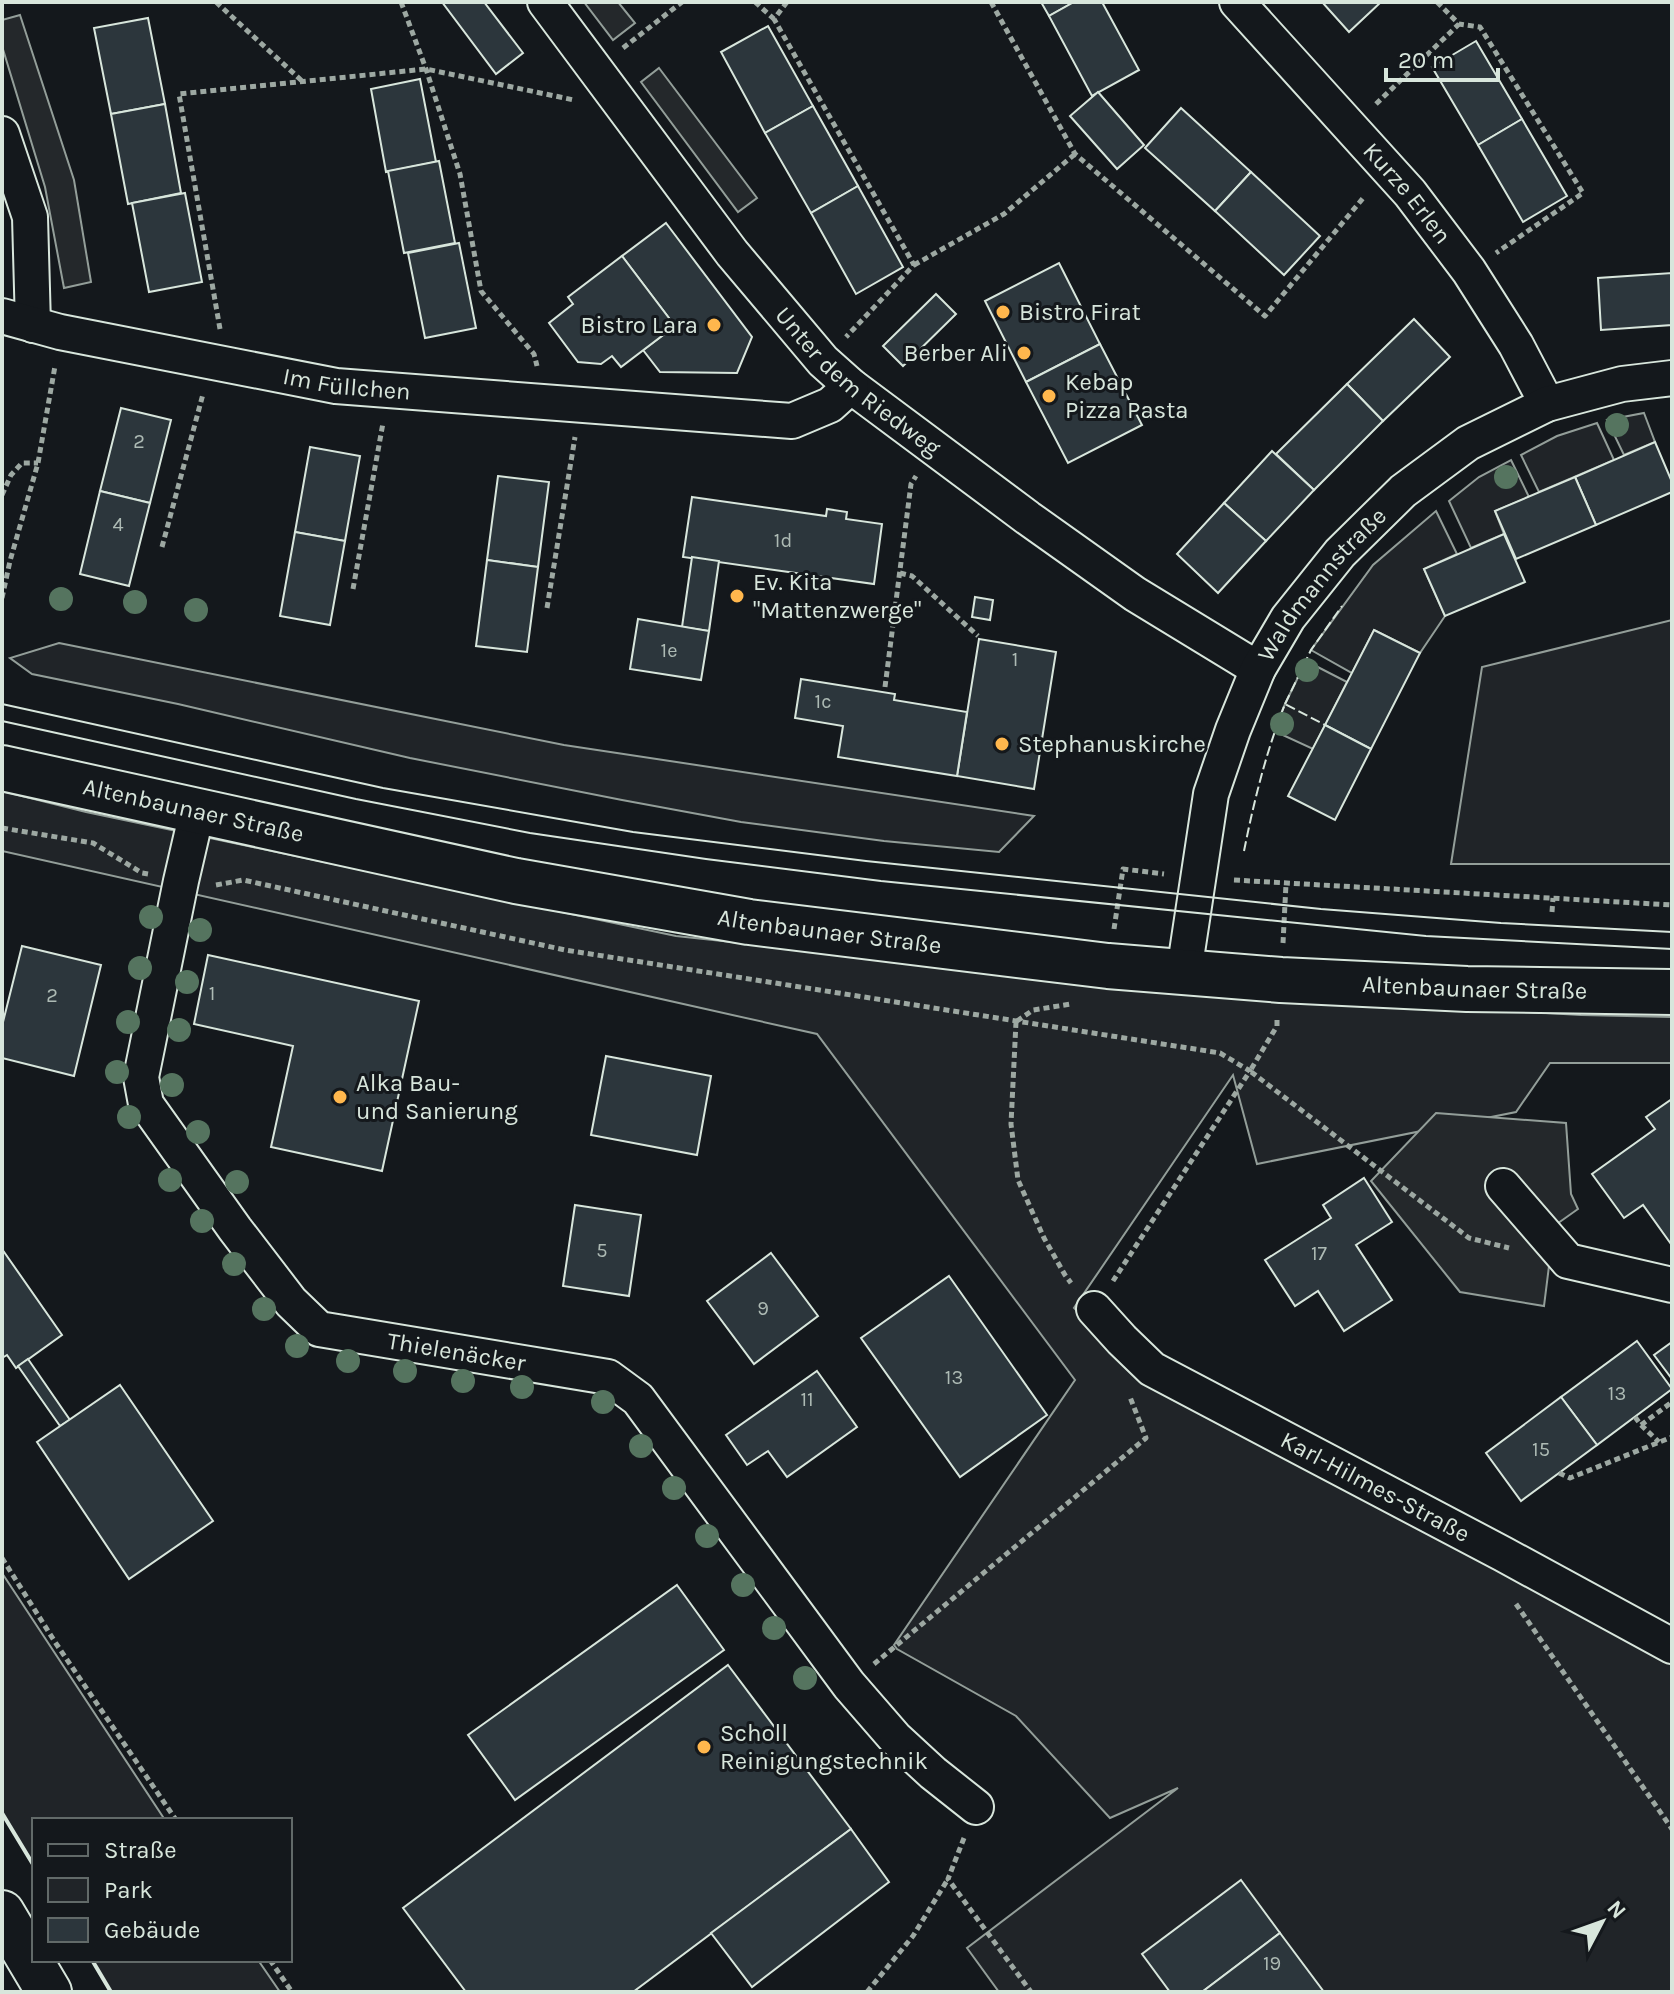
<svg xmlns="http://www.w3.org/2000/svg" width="1674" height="1994" viewBox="0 0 1674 1994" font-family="Karla,sans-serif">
<rect width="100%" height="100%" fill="#14181c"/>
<g fill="#202428" stroke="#939e99" stroke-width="2">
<polygon points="1644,413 1655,442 1624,455 1607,420"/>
<polygon points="1597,423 1614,460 1539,492 1521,455 1557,436"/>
<polygon points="1511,460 1529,497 1495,511 1504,534 1471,548 1449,501 1479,477"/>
<polygon points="1436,511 1457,554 1424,569 1445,616 1420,653 1374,630 1352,673 1311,650 1373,565"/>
<polygon points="1672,620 1672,864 1451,864 1482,667"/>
<polygon points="59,643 564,745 1034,816 999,852 884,841 741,822 622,800 410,758 178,704 32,674 10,658"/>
<polygon points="1306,661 1347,682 1313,749 1274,731 1285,704"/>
<polygon points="2,791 86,812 676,936 1218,995 1581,1015 1672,1017 1672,1063 1550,1063 1516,1112 1257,1164 1233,1075 1074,1308 1147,1382 1672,1663 1672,1992 999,1992 967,1948 1178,1788 1110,1818 1016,1716 897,1649 894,1645 1075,1380 817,1034 2,851"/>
<polygon points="2,1573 165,1820 34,1820 34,1866 2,1813"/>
<polygon points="92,1960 258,1960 280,1992 111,1992"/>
</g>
<g fill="#24282b" stroke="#939e99" stroke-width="2">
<polygon points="584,2 618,2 635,23 613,40"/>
<polygon points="20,15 74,180 91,282 64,288 45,187 2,46 2,20"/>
<polygon points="659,68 757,198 738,212 641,82"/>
<polygon points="1436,1113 1566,1123 1571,1194 1578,1209 1554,1226 1544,1306 1460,1292 1371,1181"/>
</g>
<g fill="#2c363c" stroke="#d8e6dc" stroke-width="2">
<polygon points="442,2 484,2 523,53 496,74"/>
<polygon points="1041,2 1074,2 1049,16"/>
<polygon points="1074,2 1102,2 1139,70 1092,96 1049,16"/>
<polygon points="1322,2 1381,2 1349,32"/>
<polygon points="148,18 165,104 111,114 94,28"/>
<polygon points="768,26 813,106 765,133 721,52"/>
<polygon points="1476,41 1522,119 1478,145 1432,67"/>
<polygon points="420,79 436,162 386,172 371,89"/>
<polygon points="1098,92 1144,145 1117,169 1070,116"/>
<polygon points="165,104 181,193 128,204 111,114"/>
<polygon points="813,106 858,186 811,213 765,133"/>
<polygon points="1181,108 1251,172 1215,211 1145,148"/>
<polygon points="1522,119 1567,196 1523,222 1478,145"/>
<polygon points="439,161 455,243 404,253 388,171"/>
<polygon points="1251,172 1320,236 1284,275 1215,211"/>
<polygon points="858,186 903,267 856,294 811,213"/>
<polygon points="185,193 202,282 149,292 132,203"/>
<polygon points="666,223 752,337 737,373 660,372 643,350 675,326 622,256"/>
<polygon points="459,243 476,328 425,338 408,253"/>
<polygon points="622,256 675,326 621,367 612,356 601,364 578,362 549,323 573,304 568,297"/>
<polygon points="1059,263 1100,344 1026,382 985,301"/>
<polygon points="1672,273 1672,325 1601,330 1598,278"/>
<polygon points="936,294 956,314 903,366 883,346"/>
<polygon points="1414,319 1450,357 1383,421 1347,384"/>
<polygon points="1100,344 1142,425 1068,463 1026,382"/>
<polygon points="1347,384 1383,421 1314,490 1276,454"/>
<polygon points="121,408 171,420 150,503 100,491"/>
<polygon points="1655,442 1672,482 1672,492 1596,525 1575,477"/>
<polygon points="310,447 360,456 345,541 295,532"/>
<polygon points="1272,451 1314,490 1266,541 1224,503"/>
<polygon points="498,476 549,482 538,567 487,560"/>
<polygon points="1575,477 1596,525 1516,559 1495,511"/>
<polygon points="100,491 150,503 129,586 80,574"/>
<polygon points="692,497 826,516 827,509 847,512 846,519 882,524 874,584 683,557"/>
<polygon points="1224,503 1266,541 1218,593 1177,554"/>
<polygon points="295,532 345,541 330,625 280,616"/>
<polygon points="1504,534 1525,582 1445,616 1424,569"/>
<polygon points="692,557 719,561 709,631 682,627"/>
<polygon points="487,560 538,567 527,652 476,646"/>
<polygon points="975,597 993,600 990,620 972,617"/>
<polygon points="638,619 709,631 701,680 630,669"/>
<polygon points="1374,630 1420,653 1371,749 1325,725"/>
<polygon points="979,639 1056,652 1034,789 957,776"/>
<polygon points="801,679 895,694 894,700 967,712 957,776 838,757 843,726 795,718"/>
<polygon points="1325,725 1371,749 1335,820 1288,796"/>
<polygon points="22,946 101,965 74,1076 2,1058 2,1026"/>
<polygon points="208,955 419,1001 382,1171 271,1147 293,1046 194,1024"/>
<polygon points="606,1056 711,1076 697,1155 591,1135"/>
<polygon points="1672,1099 1672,1244 1671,1244 1643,1205 1624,1218 1592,1174 1655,1129 1646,1117"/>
<polygon points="1364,1178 1392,1222 1356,1245 1392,1300 1344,1331 1318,1291 1295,1306 1265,1260 1331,1218 1323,1205"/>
<polygon points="575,1205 641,1215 629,1296 563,1286"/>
<polygon points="2,1249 62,1335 16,1368 7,1355 2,1358"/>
<polygon points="771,1253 818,1316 754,1364 707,1301"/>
<polygon points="949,1276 1047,1415 960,1477 861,1338"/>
<polygon points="1637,1341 1672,1389 1597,1445 1561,1397"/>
<polygon points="1672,1342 1672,1379 1654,1355"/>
<polygon points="28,1359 70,1420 60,1426 18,1366"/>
<polygon points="817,1371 857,1427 787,1477 768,1451 747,1465 726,1435"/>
<polygon points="120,1385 213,1521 129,1579 37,1442"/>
<polygon points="1561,1397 1597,1445 1521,1501 1486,1453"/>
<polygon points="677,1585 724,1650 515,1800 468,1735"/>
<polygon points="728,1665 851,1829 633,1992 466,1992 403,1908"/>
<polygon points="851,1829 889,1882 752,1987 711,1933"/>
<polygon points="1241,1880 1280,1933 1202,1992 1170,1992 1142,1954"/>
<polygon points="1280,1933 1324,1992 1202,1992"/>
</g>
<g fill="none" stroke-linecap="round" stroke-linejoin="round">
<defs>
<g id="minor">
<path id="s1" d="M545 2 732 253 823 361 851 386 1028 518 1135 594 1258 669"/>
<path id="s2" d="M1237 2 1410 193 1469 271 1516 345 1547 404"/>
<polyline points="2,134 30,217 33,325"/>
<path id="s3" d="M2 316 60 332 336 386 792 421 830 405 851 386"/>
<path id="s4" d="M197 812 181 881 141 1077 146 1104 235 1229 291 1302 319 1329 608 1377 638 1399 849 1685 895 1738 933 1773 976 1807"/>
<path id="s5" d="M1184 972 1211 794 1233 730 1258 669 1288 618 1340 553 1403 491 1468 443 1547 404 1622 384 1672 378"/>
<polyline points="1503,1186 1568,1261 1672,1285"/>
<path id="s6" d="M1094 1309 1122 1340 1152 1369 1503 1554 1672 1646"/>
</g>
<g id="secondary">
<path id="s7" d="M2 768 516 881 749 922 1108 966 1281 980 1467 989 1672 992"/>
</g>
<polyline id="motorway" points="2,1913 49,1992"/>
</defs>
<use href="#minor" stroke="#d8e6dc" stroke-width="38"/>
<use href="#secondary" stroke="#d8e6dc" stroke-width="48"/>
<use href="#motorway" stroke="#d8e6dc" stroke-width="48"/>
<g stroke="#9da8a2" stroke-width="5" stroke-dasharray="6 4" stroke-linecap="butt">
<polyline points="216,2 302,81"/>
<polyline points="401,2 426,69 460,174 481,291 534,354 537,366"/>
<polyline points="755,2 774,19"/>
<polyline points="787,2 774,19 914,265 846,337"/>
<polyline points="991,2 1075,154 1265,316 1364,197"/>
<polyline points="1437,2 1459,24 1480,27 1583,193 1496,253"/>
<polyline points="623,48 682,2"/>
<polyline points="1376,104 1459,24"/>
<polyline points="914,265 1004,214 1075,154"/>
<polyline points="220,329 179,94 426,69 574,100"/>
<polyline points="2,495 11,475 22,463 38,463"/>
<polyline points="162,547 203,394"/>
<polyline points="900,573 912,576 978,636"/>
<polyline points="353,589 383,423"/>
<polyline points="2,598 10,561 38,463 55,366"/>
<polyline points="547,608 575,437"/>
<polyline points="885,687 911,484 916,476"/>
<polyline points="2,828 93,843 142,873 148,874"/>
<polyline points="1234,880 1672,905"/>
<polyline points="216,885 243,880 565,950 1220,1053 1250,1071 1113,1281"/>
<polyline points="1552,912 1553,898"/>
<polyline points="1114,929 1123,869 1164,874"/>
<polyline points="1283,943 1286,884"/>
<polyline points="1277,1020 1277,1026 1250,1071 1469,1238 1509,1248"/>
<polyline points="1017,1021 1033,1010 1071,1004"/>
<polyline points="1016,1022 1011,1124 1018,1180 1044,1238 1065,1275 1071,1283"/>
<polyline points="1635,1417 1641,1425 1659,1442"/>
<polyline points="1641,1425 1672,1402"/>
<polyline points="1559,1473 1570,1478 1672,1437"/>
<polyline points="2,1558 55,1642 176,1820"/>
<polyline points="1516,1604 1672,1829"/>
<polyline points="874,1664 1146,1438 1130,1397"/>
<polyline points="964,1838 948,1879 1031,1992"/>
<polyline points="270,1960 292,1992"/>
<polyline points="867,1992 913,1936 948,1879"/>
</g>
<use href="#minor" stroke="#14181c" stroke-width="34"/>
<use href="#secondary" stroke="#14181c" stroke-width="44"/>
<use href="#motorway" stroke="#14181c" stroke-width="44"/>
<g stroke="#d8e6dc" stroke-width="2">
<polyline points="2,704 383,788 633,832 866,861 1321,909 1501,923 1672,932"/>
<polyline points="2,721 356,799 530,833 706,859 881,881 1426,936 1672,949"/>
</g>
<g stroke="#d8e6dc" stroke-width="2" stroke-dasharray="10 4" stroke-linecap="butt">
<polyline points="1285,704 1311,650 1342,606"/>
<path d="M1244 851C1254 801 1266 752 1285 704L1325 725"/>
</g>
<g stroke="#d8e6dc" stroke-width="4">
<polyline points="2,1813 34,1866"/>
<polyline points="92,1960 111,1992"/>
</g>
</g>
<g fill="#55745f">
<circle cx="1617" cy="425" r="12"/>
<circle cx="1506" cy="477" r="12"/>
<circle cx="61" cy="599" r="12"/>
<circle cx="135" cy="602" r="12"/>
<circle cx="196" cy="610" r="12"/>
<circle cx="1307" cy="670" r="12"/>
<circle cx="1282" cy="724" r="12"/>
<circle cx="151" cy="917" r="12"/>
<circle cx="200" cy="930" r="12"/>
<circle cx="140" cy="968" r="12"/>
<circle cx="187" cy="982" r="12"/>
<circle cx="128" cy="1022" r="12"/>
<circle cx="179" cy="1030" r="12"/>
<circle cx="117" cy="1072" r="12"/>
<circle cx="172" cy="1085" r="12"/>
<circle cx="129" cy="1117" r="12"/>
<circle cx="198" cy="1132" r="12"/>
<circle cx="170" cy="1180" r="12"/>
<circle cx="237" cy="1182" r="12"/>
<circle cx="202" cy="1221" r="12"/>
<circle cx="234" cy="1264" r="12"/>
<circle cx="264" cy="1309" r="12"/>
<circle cx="297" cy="1346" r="12"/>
<circle cx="348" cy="1361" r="12"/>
<circle cx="405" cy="1371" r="12"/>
<circle cx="463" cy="1381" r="12"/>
<circle cx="522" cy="1387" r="12"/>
<circle cx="603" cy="1402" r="12"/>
<circle cx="641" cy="1446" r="12"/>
<circle cx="674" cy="1488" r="12"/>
<circle cx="707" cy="1536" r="12"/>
<circle cx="743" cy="1585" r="12"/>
<circle cx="774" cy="1628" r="12"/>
<circle cx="805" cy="1678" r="12"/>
</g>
<g fill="#ffb74d" stroke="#14181c" stroke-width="3">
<circle cx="1003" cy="312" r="8"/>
<circle cx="714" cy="325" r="8"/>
<circle cx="1024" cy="353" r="8"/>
<circle cx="1049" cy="396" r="8"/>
<circle cx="737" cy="596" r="8"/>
<circle cx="1002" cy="744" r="8"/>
<circle cx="340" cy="1097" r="8"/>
<circle cx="704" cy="1747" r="8"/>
</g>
<g text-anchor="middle" stroke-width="6" stroke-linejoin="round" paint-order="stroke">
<g font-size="20" fill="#adbab4">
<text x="139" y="448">2</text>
<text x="118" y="531">4</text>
<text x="783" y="547">1d</text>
<text x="669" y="657">1e</text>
<text x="1015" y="666">1</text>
<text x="823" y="708">1c</text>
<text x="212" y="1000">1</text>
<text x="52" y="1002">2</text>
<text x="602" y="1257">5</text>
<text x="1319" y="1260">17</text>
<text x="763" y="1315">9</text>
<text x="954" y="1384">13</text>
<text x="1617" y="1400">13</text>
<text x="807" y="1406">11</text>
<text x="1541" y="1456">15</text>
<text x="1272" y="1970">19</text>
</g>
<g font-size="24" fill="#d8e6dc" stroke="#14181c">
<text dy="8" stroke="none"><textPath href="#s2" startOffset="256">Kurze Erlen</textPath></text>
<text dy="8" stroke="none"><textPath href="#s1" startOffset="494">Unter dem Riedweg</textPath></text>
<text dy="8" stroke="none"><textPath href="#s3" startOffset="352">Im Füllchen</textPath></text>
<text dy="8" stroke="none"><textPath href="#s5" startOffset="420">Waldmannstraße</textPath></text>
<text dy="8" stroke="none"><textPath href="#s7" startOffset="196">Altenbaunaer Straße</textPath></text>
<text dy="8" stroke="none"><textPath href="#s7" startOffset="844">Altenbaunaer Straße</textPath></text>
<text dy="8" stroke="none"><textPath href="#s7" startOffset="1492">Altenbaunaer Straße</textPath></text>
<text dy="8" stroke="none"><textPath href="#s4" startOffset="722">Thielenäcker</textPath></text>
<text dy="8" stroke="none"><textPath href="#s6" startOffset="336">Karl-Hilmes-Straße</textPath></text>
</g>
<g font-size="24" fill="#d8e6dc" stroke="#14181c" text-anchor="start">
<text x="1019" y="320">Bistro Firat</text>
<text x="698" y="333" text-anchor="end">Bistro Lara</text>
<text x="1008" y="361" text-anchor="end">Berber Ali</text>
<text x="1065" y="390">Kebap<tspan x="1065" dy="28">Pizza Pasta</tspan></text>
<text x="753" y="590">Ev. Kita<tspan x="753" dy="28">"Mattenzwerge"</tspan></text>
<text x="1018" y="752">Stephanuskirche</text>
<text x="356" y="1091">Alka Bau-<tspan x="356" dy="28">und Sanierung</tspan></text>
<text x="720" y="1741">Scholl<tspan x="720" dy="28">Reinigungstechnik</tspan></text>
</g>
</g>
<rect width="1674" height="1994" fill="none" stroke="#d8e6dc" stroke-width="8"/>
<rect x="32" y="1818" width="260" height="144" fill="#14181c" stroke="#626a69" stroke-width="2"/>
<rect x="48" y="1844" width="40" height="12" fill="#14181c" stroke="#626a69" stroke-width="2"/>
<text x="104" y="1858" font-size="24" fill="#d8e6dc">Straße</text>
<rect x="48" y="1878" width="40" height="24" fill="#202428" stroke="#626a69" stroke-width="2"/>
<text x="104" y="1898" font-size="24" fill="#d8e6dc">Park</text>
<rect x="48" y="1918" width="40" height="24" fill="#2c363c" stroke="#626a69" stroke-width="2"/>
<text x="104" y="1938" font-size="24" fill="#d8e6dc">Gebäude</text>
<g transform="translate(1602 1922) rotate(49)" stroke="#14181c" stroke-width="6" paint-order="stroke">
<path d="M0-6L14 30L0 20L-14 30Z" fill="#d8e6dc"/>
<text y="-12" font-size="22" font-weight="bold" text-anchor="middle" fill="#d8e6dc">N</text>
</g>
<path d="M1386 68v12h112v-12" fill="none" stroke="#d8e6dc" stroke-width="4"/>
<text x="1398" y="68" font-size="24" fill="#d8e6dc" stroke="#14181c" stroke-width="6" paint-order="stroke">20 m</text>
</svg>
